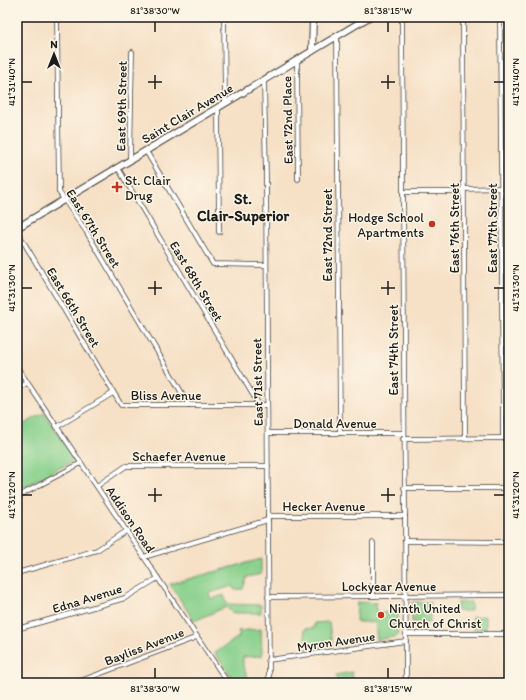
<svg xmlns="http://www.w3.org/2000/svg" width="526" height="700" viewBox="0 0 526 700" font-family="Itim,sans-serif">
<rect width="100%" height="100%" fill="#fcf5e5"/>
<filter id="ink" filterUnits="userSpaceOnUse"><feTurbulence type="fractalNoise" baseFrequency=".025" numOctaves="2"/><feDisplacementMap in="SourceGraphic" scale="8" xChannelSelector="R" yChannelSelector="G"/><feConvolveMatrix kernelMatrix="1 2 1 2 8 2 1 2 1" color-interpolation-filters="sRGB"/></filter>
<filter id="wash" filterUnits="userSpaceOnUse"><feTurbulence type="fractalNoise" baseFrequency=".012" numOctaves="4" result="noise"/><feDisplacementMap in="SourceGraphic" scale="16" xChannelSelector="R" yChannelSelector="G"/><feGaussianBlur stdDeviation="0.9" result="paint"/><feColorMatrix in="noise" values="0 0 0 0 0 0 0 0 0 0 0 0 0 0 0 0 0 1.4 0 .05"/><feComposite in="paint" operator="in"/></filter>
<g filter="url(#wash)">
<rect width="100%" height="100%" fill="#f6e0c6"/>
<g fill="#88d08c" stroke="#527654">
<rect x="507" y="273" width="2" height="40"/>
<polygon points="44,413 75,460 19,490 17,487 17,428"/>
<polygon points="261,559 261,574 247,577 243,589 235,590 233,586 209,593 211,599 224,595 227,604 261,605 261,613 232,613 226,607 194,621 170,584"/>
<polygon points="357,602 376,603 377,613 398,612 398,636 377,640 375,622 356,622"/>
<rect x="412" y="602" width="18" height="20"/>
<polygon points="471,602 471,611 457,611 457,603"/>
<polygon points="486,616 486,629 472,629 472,617"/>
<polygon points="329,622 332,646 307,650 304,629 314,628 314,623"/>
<polygon points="261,629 262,656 243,657 243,666 248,678 236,683 215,653 240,636 238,631"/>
<polygon points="352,672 354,683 337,683 336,675"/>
</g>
</g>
<g filter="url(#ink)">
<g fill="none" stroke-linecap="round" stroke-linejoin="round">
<defs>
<g id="minor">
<polyline points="57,17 59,192 86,231 189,405"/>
<polyline points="224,17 225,103"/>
<polyline points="402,17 406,683"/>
<polyline points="463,17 465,439"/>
<polyline points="500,17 503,438"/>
<polyline points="337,36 340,433"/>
<polyline points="297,60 298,179"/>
<polyline points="264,80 266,179 269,683"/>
<polyline points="218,108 219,232"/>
<polyline points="146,151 213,264 266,265"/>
<polyline points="130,160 132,52"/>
<polyline points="118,168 259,405"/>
<polyline points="403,192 458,192 463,189 502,188"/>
<polyline points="502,193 509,193"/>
<polyline points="17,231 121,405 267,405"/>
<polyline points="17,367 228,683"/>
<polyline points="17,389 27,383"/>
<polyline points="57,427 113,393"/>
<polyline points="268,433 403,433"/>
<polyline points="403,439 509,438"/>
<polyline points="97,486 126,466 268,466"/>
<polyline points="404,488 509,488"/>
<polyline points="17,497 81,463"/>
<polyline points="268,516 405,516"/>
<polyline points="405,541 509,542"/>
<polyline points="373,543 373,596"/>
<polyline points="144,557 268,520"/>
<polyline points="17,573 97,550 127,530"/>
<polyline points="268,597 509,595"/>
<polyline points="17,629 125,598 158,578"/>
<polyline points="406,634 509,634"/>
<polyline points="268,660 406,641"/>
<polyline points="75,683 197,637"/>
</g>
<g id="secondary">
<polyline points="312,51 313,17"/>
<polyline points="17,228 369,17"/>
</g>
</defs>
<use href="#minor" stroke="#3d3936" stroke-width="5.5"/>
<use href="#secondary" stroke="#3d3936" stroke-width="8"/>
<use href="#minor" stroke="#fff" stroke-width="4"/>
<use href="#secondary" stroke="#fff" stroke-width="6"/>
</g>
</g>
<path fill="none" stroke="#1c1c1c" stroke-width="1.5" d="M155 22V32M388 22V32M155 75V89M388 75V89M22 82H32M148 82H162M381 82H395M494 82H504M155 281V295M388 281V295M22 288H32M148 288H162M381 288H395M494 288H504M155 488V502M388 488V502M22 495H32M148 495H162M381 495H395M494 495H504M155 668V678M388 668V678"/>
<g fill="#c8321e" stroke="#fcf5e5" stroke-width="1.5">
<path d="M115 181h4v4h4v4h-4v4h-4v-4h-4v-4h4z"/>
<circle cx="432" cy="224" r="4"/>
<circle cx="381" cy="615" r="4"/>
</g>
<g text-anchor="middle" stroke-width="3" stroke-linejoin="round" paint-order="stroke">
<g font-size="13" fill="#1c1c1c" stroke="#fcf5e5">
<text transform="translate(121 106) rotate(-89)" y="5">East 69th Street</text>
<text transform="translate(187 113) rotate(-31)" y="5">Saint Clair Avenue</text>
<text transform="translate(287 120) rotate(-91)" y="5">East 72nd Place</text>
<text transform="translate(94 228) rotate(58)" y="5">East 67th Street</text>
<text transform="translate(454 228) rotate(-90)" y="5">East 76th Street</text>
<text transform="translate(492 228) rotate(-90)" y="5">East 77th Street</text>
<text transform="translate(327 235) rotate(-90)" y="5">East 72nd Street</text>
<text transform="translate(197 281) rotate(59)" y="5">East 68th Street</text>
<text transform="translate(74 307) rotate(59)" y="5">East 66th Street</text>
<text transform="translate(393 350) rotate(-90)" y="5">East 74th Street</text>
<text transform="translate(257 382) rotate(-91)" y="5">East 71st Street</text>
<text x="166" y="400">Bliss Avenue</text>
<text x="335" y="428">Donald Avenue</text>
<text x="179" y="461">Schaefer Avenue</text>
<text x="324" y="511">Hecker Avenue</text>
<text transform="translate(131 519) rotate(56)" y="5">Addison Road</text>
<text x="389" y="591">Lockyear Avenue</text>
<text transform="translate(87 598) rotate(-17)" y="5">Edna Avenue</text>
<text transform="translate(336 641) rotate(-8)" y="5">Myron Avenue</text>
<text transform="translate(144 646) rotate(-21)" y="5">Bayliss Avenue</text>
</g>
<g font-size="13" fill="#1c1c1c" stroke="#fcf5e5" text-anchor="start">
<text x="125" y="185">St. Clair<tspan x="125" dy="15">Drug</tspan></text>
<text x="424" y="222" text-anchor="end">Hodge School<tspan x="424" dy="15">Apartments</tspan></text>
<text x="389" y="613">Ninth United<tspan x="389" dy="15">Church of Christ</tspan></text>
</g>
<g font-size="15" font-weight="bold" fill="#1c1c1c" stroke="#fcf5e5">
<text x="243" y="204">St.<tspan x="243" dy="17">Clair-Superior</tspan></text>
</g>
</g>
<rect width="526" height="700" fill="none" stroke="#fcf5e5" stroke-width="44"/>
<g transform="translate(54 54)" stroke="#fcf5e5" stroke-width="3" paint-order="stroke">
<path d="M0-3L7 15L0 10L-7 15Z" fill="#1c1c1c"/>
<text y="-6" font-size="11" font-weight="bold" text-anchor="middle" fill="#1c1c1c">N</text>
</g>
<rect x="22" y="22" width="482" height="656" fill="none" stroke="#1c1c1c" stroke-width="1.5"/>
<g font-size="10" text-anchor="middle" fill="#1c1c1c">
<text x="155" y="14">81°38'30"W</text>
<text x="388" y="14">81°38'15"W</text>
<text transform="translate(11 82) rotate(-90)" y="4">41°31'40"N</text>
<text transform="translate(515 82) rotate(-90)" y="4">41°31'40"N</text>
<text transform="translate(11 288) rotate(-90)" y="4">41°31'30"N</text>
<text transform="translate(515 288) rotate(-90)" y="4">41°31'30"N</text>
<text transform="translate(11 495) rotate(-90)" y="4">41°31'20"N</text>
<text transform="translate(515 495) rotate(-90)" y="4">41°31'20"N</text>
<text x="155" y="692">81°38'30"W</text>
<text x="388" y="692">81°38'15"W</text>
</g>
</svg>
